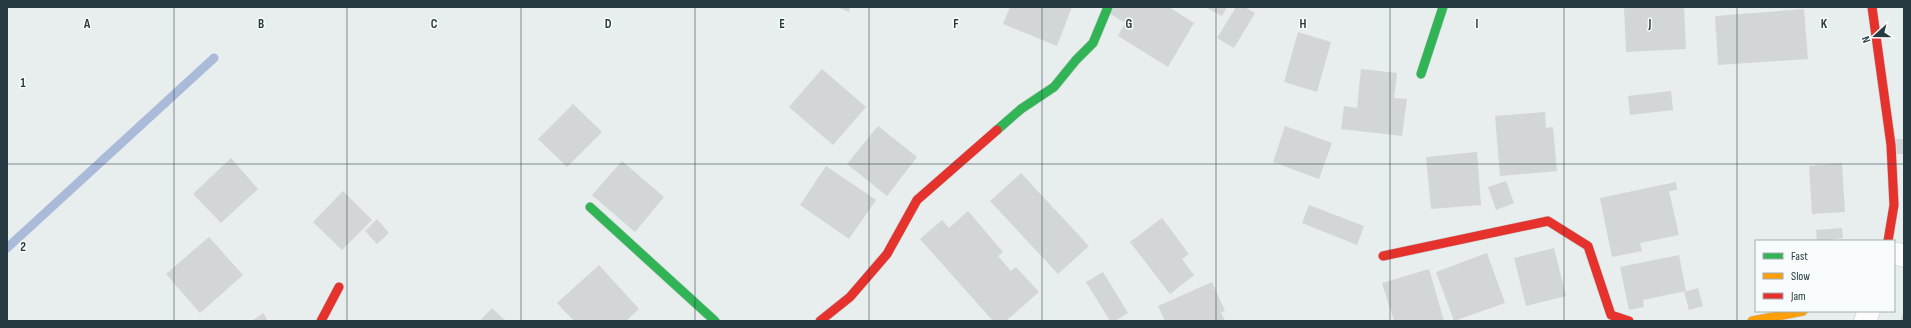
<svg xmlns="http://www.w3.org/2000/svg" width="1911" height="328" viewBox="0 0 1911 328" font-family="'Sofia Sans Condensed',sans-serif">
<rect width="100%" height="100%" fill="#e8eded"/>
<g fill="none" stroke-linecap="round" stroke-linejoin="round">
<polyline stroke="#aabbda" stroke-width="9" points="7,248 214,58"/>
</g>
<g fill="#d2d6d6">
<polygon points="837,7 850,7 849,12"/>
<polygon points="1010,7 1072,7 1057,46 1003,24"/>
<polygon points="1113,7 1169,7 1194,23 1168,67 1118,36 1125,23 1109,13"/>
<polygon points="1205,7 1227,7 1222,16"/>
<polygon points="1236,7 1245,7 1255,13 1234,48 1217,38"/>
<polygon points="1624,7 1684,7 1686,49 1626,52"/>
<polygon points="1804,9 1808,59 1718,65 1715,16"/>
<polygon points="1298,32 1331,42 1317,92 1284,82"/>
<polygon points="822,69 866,107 833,145 789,107"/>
<polygon points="1361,69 1397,73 1394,98 1407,99 1402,136 1341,129 1344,106 1357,108"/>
<polygon points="1671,91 1673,110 1630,115 1628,96"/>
<polygon points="573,104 602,132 567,167 538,139"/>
<polygon points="1545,112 1546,128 1553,127 1557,171 1500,176 1495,116"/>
<polygon points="878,126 917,157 887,196 847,164"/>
<polygon points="1285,126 1332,143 1319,179 1273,162"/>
<polygon points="1896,139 1904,139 1904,154 1897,154"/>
<polygon points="1477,152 1481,205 1431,209 1426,157"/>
<polygon points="231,158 258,189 221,223 193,194"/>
<polygon points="622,161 664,197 635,232 592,195"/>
<polygon points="1842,163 1845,212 1812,214 1809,166"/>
<polygon points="826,166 876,200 849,239 800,205"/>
<polygon points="1021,173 1089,246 1058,274 990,201"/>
<polygon points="1506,181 1514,203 1496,210 1488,187"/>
<polygon points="1676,182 1677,190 1669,191 1679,235 1640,243 1642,251 1612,257 1600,198"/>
<polygon points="343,191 372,220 342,250 313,222"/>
<polygon points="1309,205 1364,226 1357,245 1302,223"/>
<polygon points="968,211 1003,252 998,256 1011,271 1016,267 1039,292 1006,321 993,321 920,239 942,220 949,228"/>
<polygon points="1162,218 1189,254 1182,259 1194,275 1170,294 1130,242"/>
<polygon points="377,219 389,233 377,244 365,231"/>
<polygon points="1842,228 1843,238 1817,241 1816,230"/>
<polygon points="209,237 243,275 200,313 166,274"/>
<polygon points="1554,248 1566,296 1526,306 1514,258"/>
<polygon points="1487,253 1505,303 1454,321 1436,272"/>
<polygon points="1679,255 1686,291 1643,300 1644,307 1629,310 1620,267"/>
<polygon points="599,265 639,309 626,321 574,321 557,303"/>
<polygon points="1429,269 1444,321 1394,321 1382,283"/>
<polygon points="1103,272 1128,313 1115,321 1110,321 1086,282"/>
<polygon points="1212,282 1225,311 1221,312 1225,321 1165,321 1158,306"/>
<polygon points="1698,288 1703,306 1689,310 1684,292"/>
<polygon points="492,308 506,321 480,321"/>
<polygon points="1904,310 1904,321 1900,321"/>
<polygon points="263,313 268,321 252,321"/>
</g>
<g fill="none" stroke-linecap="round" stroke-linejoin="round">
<defs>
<g id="street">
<polyline points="1894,253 1904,256"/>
<polyline points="1865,321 1869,311"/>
</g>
<g id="fast">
<polyline points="1421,74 1443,7"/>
<polyline points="997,130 1021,109 1054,87 1076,60 1093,43 1108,7"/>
<polyline points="590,207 715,321"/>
</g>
<polyline id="slow" points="1752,321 1803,311"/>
<g id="jam">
<polyline points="1872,7 1891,145 1894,205 1888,241"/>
<polyline points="1383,256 1548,221 1588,246 1611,315 1629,321"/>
<polyline points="321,321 339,287"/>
<polyline points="820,321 850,297 887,254 917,200 997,130"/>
</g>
</defs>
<use href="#street" stroke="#c5c9ca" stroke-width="23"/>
<use href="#fast" stroke="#c4caca" stroke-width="10"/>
<use href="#slow" stroke="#c4caca" stroke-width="10"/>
<use href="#jam" stroke="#c4caca" stroke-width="10"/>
<use href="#street" stroke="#fcfcfc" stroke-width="22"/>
<use href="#fast" stroke="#30b455" stroke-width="9"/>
<use href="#slow" stroke="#ff9f0a" stroke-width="9"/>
<use href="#jam" stroke="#e5322d" stroke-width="9"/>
</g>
<path fill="none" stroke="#253a41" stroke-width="1" stroke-opacity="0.55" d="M174 7V321M347 7V321M521 7V321M695 7V321M869 7V321M1042 7V321M1216 7V321M1390 7V321M1564 7V321M1737 7V321M7 164H1904"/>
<g font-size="13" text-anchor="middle" font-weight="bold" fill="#253a41" stroke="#f7fbfb" stroke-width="3" stroke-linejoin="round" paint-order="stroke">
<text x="87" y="28">A</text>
<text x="261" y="28">B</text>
<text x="434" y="28">C</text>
<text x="608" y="28">D</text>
<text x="782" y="28">E</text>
<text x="956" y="28">F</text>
<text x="1129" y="28">G</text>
<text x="1303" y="28">H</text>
<text x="1477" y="28">I</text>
<text x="1650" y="28">J</text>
<text x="1824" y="28">K</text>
<text x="23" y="87">1</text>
<text x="23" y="251">2</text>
</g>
<rect width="1911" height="328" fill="none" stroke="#253a41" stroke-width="16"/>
<rect x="1755" y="240" width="140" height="72" fill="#f7fbfb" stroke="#a3aeb1"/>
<rect x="1763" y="253" width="20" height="6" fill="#30b455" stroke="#a3aeb1"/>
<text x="1791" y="260" font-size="12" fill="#253a41">Fast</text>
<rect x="1763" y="273" width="20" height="6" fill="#ff9f0a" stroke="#a3aeb1"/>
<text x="1791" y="280" font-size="12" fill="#253a41">Slow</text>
<rect x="1763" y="293" width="20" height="6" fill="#e5322d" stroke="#a3aeb1"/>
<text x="1791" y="300" font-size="12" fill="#253a41">Jam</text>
<g transform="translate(1875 36) rotate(249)" stroke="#f7fbfb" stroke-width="3" paint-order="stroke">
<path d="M0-3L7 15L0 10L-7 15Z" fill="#253a41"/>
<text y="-6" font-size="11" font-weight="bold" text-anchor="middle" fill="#253a41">N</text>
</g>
</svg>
